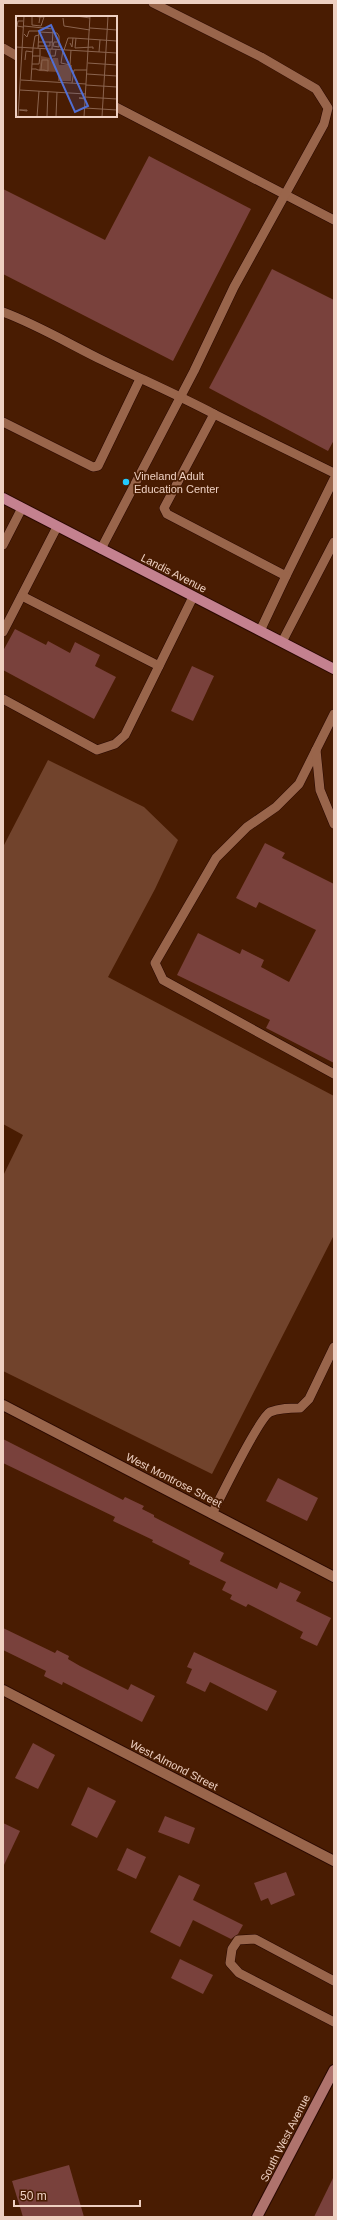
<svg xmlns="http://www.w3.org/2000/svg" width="337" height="2220" viewBox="0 0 337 2220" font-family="Arial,sans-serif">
<rect width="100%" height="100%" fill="#491c02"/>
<polygon fill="#71432c" points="48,760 144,807 178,840 155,889 108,977 334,1096 334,1235 212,1474 3,1371 3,1176 23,1135 3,1124 3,847"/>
<g fill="#79413c">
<polygon points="149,156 251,209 173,361 3,274 3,189 105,240"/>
<polygon points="272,269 334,300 334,440 328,451 209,388"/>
<polygon points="15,629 46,645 48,641 70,653 75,642 100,655 95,666 116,677 94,719 3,670 3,651"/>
<polygon points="192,666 214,676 193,721 171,711"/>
<polygon points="265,843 285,853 282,858 334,884 334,1063 266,1028 270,1020 177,975 198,933 240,954 242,949 264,960 261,967 289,982 316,930 259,902 256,908 236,898"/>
<polygon points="3,1439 123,1500 125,1497 144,1506 142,1509 154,1515 154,1517 224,1553 220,1561 277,1589 280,1582 301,1592 296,1601 331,1618 317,1646 300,1638 303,1632 248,1604 246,1607 230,1599 232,1595 222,1590 226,1582 189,1564 190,1561 152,1542 153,1540 113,1521 115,1517 3,1463"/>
<polygon points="278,1478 318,1498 307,1521 266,1501"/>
<polygon points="3,1628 55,1653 57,1650 69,1656 68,1659 80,1666 128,1690 131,1684 155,1696 142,1722 63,1682 62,1685 44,1676 46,1671 3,1650"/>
<polygon points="194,1652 277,1691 267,1711 210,1682 205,1692 186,1683 192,1669 187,1667"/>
<polygon points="33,1743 55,1755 38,1789 15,1778"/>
<polygon points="88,1787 116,1801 97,1838 71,1825"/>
<polygon points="165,1816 195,1828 189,1844 158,1832"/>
<polygon points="3,1823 20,1831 3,1867"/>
<polygon points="127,1848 146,1857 136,1879 117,1870"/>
<polygon points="286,1872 295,1895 271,1905 268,1898 261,1901 254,1883"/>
<polygon points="179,1875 200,1885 193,1900 243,1925 238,1934 231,1939 193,1920 180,1947 150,1932"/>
<polygon points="180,1959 213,1975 203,1994 171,1978"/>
<polygon points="69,2165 84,2217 23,2217 12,2181"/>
<polygon points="334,2176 334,2217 314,2217"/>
</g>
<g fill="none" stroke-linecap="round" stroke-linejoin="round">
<defs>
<g id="lane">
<polyline points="3,48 17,56"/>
<polyline points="116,107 334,220"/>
<path d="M3 312C38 325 71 345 104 361 141 379 178 395 214 414"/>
<polyline points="3,422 93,467 98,466 140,379"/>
<polyline points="334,473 214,414 164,508 167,514 286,576 334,479"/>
<polyline points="3,545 22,508"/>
<polyline points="101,549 194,371 234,287 324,124 328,108 316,89 261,57 153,3"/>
<polyline points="22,596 159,666"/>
<polyline points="260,631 286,576"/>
<polyline points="3,632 57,527"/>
<polyline points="282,642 334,542"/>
<polyline points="3,699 97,750 115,744 125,735 193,597"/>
<polyline points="334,714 299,784 276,807 247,827 216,858 155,963 163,980 334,1074"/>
<polyline points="316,750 320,790 334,824"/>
<path d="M212 1514C220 1498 259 1418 270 1412 280 1408 290 1408 300 1408L309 1399 334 1347"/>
<polyline points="334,1981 255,1939 238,1940 232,1949 230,1963 239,1973 334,2022"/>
</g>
<g id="street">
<polyline points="3,1405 334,1577"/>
<polyline points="3,1690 334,1861"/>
</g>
<polyline id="secondary" points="257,2217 334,2070"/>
<polyline id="primary" points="3,498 334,669"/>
</defs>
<use href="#lane" stroke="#290800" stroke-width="10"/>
<use href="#street" stroke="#290800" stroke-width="12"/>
<use href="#secondary" stroke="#290800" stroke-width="12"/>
<use href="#primary" stroke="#290800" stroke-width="12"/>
<use href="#lane" stroke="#99654b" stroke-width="9"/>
<use href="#street" stroke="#99654b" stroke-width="10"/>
<use href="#secondary" stroke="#af736d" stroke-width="10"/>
<use href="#primary" stroke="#c4818f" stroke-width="10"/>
</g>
<circle fill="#22c9fe" stroke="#491c02" stroke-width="1.5" cx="126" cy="482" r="4"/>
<g text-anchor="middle" stroke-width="3.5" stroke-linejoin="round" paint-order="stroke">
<g font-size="11" fill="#eed0c2" stroke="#491c02" text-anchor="start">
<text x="134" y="480">Vineland Adult<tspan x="134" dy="13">Education Center</tspan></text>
</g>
<g font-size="11" fill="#eed0c2" stroke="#491c02">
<text transform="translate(174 573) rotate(27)" y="4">Landis Avenue</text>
<text transform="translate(174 1480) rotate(27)" y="4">West Montrose Street</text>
<text transform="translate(174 1765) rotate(27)" y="4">West Almond Street</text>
<text transform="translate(285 2138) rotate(-63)" y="4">South West Avenue</text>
</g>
</g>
<g transform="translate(16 16)">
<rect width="101" height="101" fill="#491c02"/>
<path d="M25 40 34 42 35 46 37 42H42L43 49H56L55 65H42V56L23 55Z" fill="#71432c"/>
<path fill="none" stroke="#8b644f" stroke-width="1" d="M16 0V9L25 10 28 1H24M17 0 24 1 23 7M60 0 74 2M47 2 48 10 74 14M8 10 37 13 36 33M7 11 1 10 2 5H7M74 12 101 14M23 16 41 17 43 20V31L37 30 38 26H43M8 18 11 21 13 15H23L22 32M60 22 59 32 77 31V33M22 26H36M54 27 56 31 57 22 101 25M22 30H34V26M0 31 101 37M17 32 19 20 23 19M34 33V40H39L40 34M47 34 45 47 54 49 55 34M48 34 52 22H57M83 36 84 24M16 40H24V33M9 44 10 35 17 36M72 47 101 49M16 48H23L24 40M16 53H20L22 54H28L32 55V44H26L25 54M71 58 101 60M5 64 70 68M15 64 17 32M56 67 58 54H71M70 69 101 71M4 74 70 78M69 81 101 83M69 83 63 82H69M69 92 101 94M3 94H11V95L4 94M31 100 32 75M2 101 8 0M21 101 23 75M40 101 41 76M68 101 74 0M86 101 92 0"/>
<path fill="#516ed2" fill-opacity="0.15" stroke="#516ed2" stroke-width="2" d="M35 9 72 90 59 96 23 15Z"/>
<rect width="101" height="101" fill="none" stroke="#eed0c2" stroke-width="2"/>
</g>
<rect width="337" height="2220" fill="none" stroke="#eed0c2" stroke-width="8"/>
<path d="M14 2200v6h126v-6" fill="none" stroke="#eed0c2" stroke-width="2"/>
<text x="20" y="2200" font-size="12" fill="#eed0c2" stroke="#491c02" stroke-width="3" paint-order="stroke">50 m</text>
</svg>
